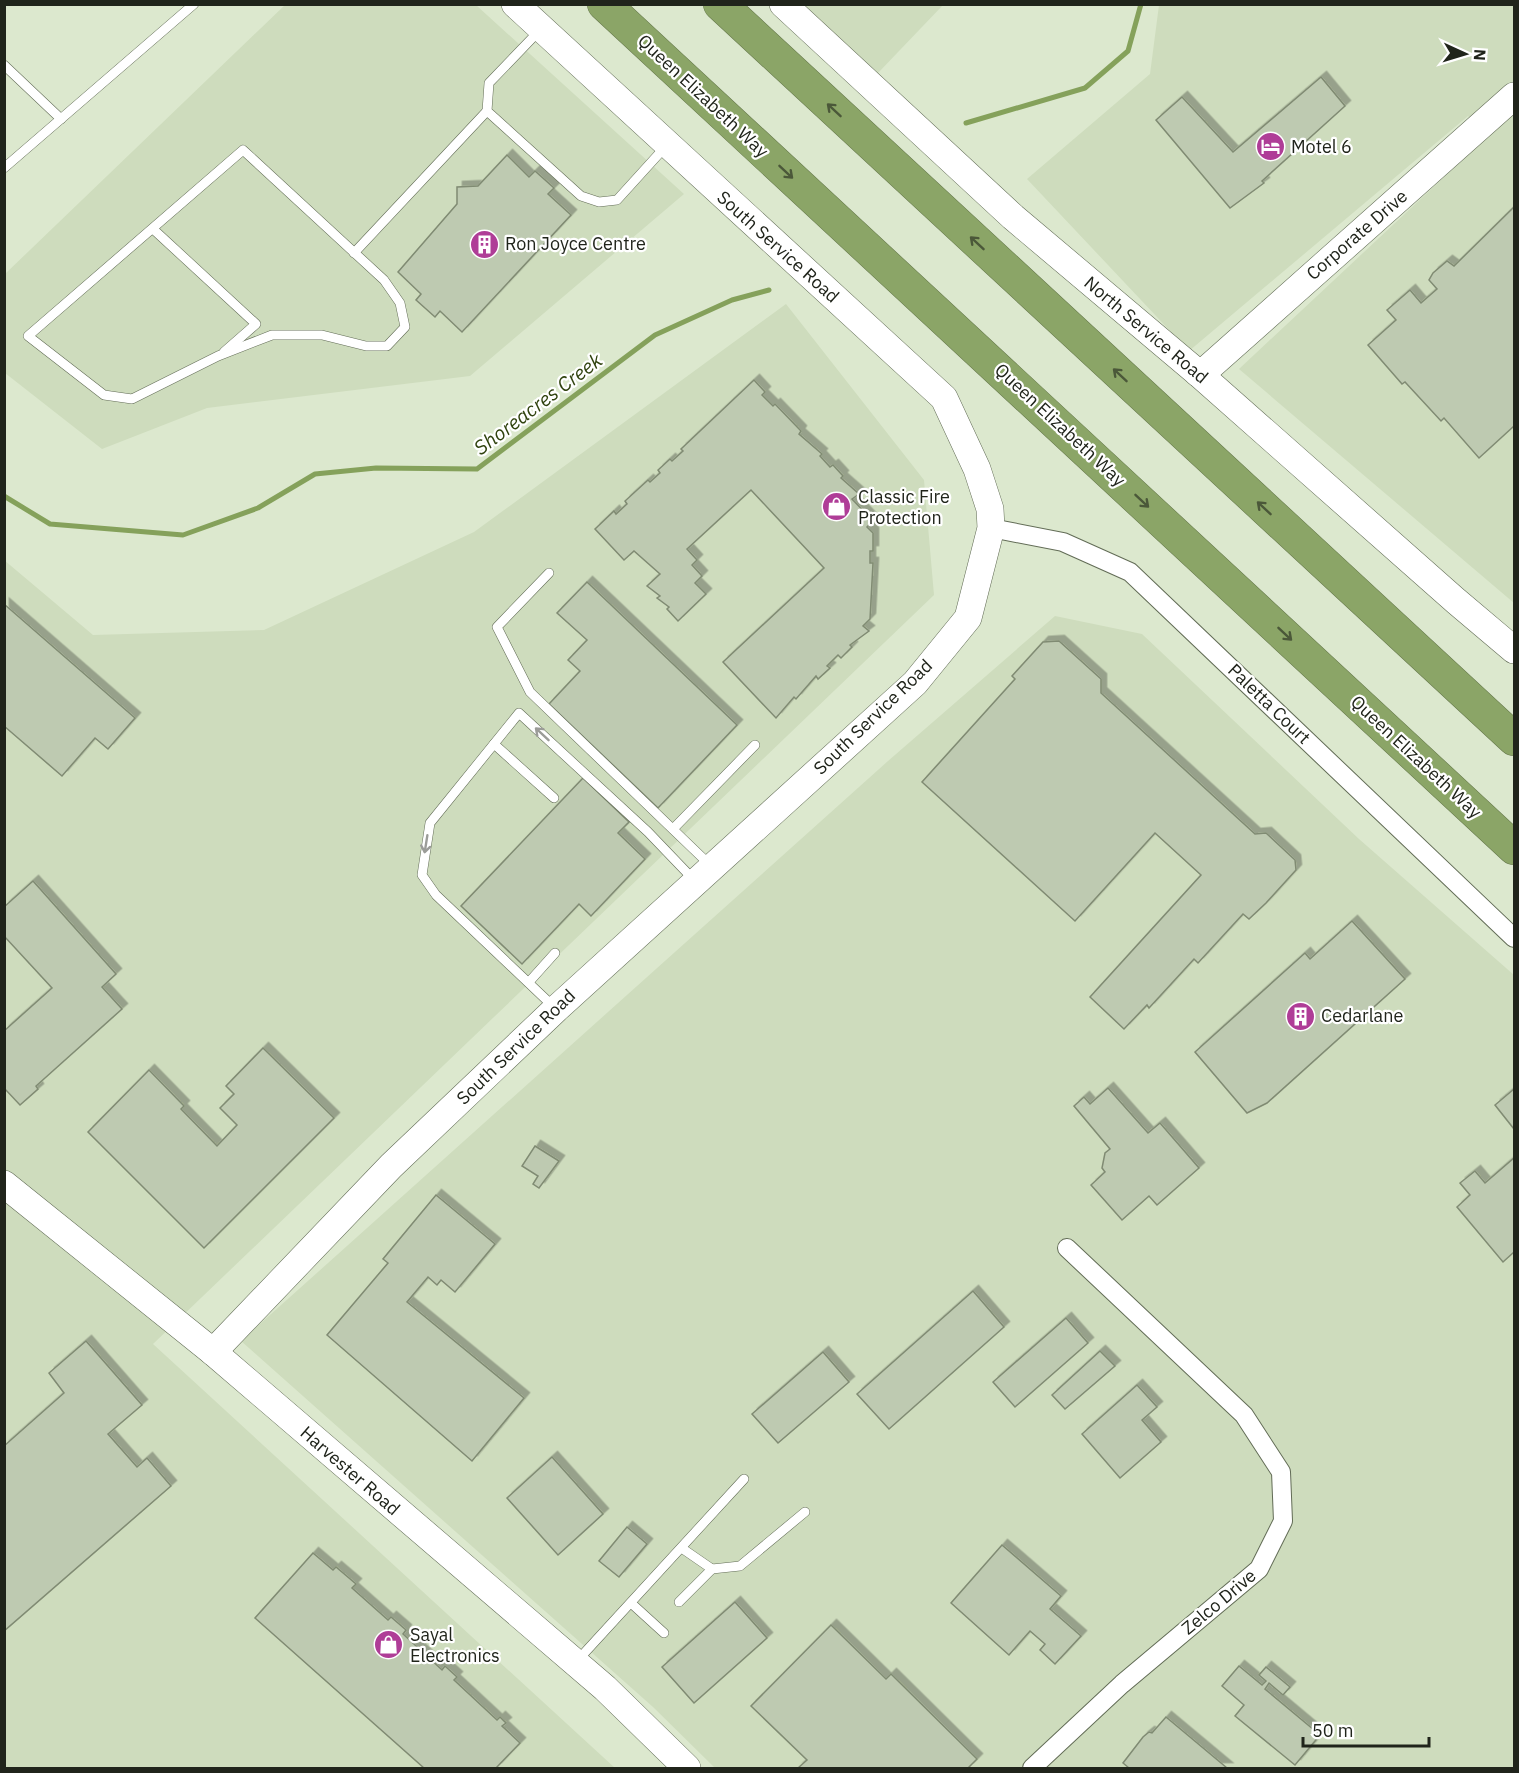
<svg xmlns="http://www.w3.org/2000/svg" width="1519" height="1773" viewBox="0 0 1519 1773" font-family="'IBM Plex Sans',sans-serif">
<defs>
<filter id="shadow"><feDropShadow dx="5.5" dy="-5.5" stdDeviation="0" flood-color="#0004"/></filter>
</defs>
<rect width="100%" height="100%" fill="#dce8ce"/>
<g fill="#cedcbd">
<polygon points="285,5 476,5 684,194 470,376 207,408 102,449 5,373 5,274"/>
<polygon points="801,5 943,5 877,74"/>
<polygon points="1159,5 1514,5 1514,603 1239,369 1488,136 1468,116 1189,351 1027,179 1150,74"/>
<polygon points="786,304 924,480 934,595 153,1344 615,1768 5,1768 4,560 93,635 264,630 474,532"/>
<polygon points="1055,616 1142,634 1359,839 1514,975 1514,1768 715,1768 653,1707 241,1341 888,761"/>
</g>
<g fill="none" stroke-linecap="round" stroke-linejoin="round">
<g stroke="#85a15b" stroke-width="5">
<polyline points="966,123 1085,88 1128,51 1141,4"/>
<polyline points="4,496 50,524 183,535 258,508 315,474 376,468 477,469 655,335 732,300 769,290"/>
</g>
</g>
<g fill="#becab1" stroke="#808b73" stroke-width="1.5" filter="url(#shadow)">
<polygon points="1321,77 1345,106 1262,181 1264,183 1230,208 1156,120 1182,97 1233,152"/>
<polygon points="507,155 529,177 535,171 554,188 548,194 571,215 462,332 440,311 435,317 416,300 421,294 398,272 457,204 457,187 478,186"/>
<polygon points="1514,207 1514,426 1479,458 1444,418 1441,421 1405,382 1402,384 1368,345 1396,320 1387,310 1410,290 1421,303 1437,289 1429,280 1433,273 1447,261 1454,266"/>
<polygon points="754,380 765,392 762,395 773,406 775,404 801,431 799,434 822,454 820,456 830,467 833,465 843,476 841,478 859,494 852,499 873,521 867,527 873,533 873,551 870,551 870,563 873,563 870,619 863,626 869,631 850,645 852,647 841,658 838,655 827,666 830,668 818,679 816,676 796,699 794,697 776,718 723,662 824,568 751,490 687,549 697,560 692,565 702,576 695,583 706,594 678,621 667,609 669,607 657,598 660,596 647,586 660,574 634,551 624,560 595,529 614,511 616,514 627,504 625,501 648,480 650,482 660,473 658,470 670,459 672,461 683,451 681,449"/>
<polygon points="587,582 737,725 658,808 549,704 580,671 568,660 587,640 557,613"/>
<polygon points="4,604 135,718 108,749 95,738 62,776 4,726"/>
<polygon points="1059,641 1101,679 1101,693 1255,834 1266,833 1295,860 1296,870 1266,903 1249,919 1243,914 1198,963 1194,959 1149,1008 1147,1005 1124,1029 1090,997 1201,875 1155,833 1075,921 922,782 1015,679 1012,676 1043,642"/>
<polygon points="583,778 629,822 618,833 645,859 591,916 579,904 522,964 461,906"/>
<polygon points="33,881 116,974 102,987 122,1009 36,1086 38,1089 20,1105 4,1088 4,1031 52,988 4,936 4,907"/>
<polygon points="1352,921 1405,979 1267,1103 1247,1113 1195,1052 1305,953 1310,959"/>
<polygon points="263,1048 334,1118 204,1248 88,1132 149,1070 184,1106 181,1109 217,1146 237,1125 220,1108 234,1094 226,1086"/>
<polygon points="1108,1088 1148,1133 1160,1123 1199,1168 1157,1205 1149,1196 1122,1220 1091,1185 1105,1172 1102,1168 1105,1153 1110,1149 1074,1106 1084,1097 1090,1104"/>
<polygon points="1514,1089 1514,1129 1495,1105"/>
<polygon points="535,1146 559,1161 539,1188 533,1184 538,1176 522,1166"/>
<polygon points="1514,1158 1514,1252 1503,1262 1457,1207 1470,1195 1460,1183 1475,1171 1485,1183"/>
<polygon points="436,1195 495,1244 455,1292 441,1280 437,1285 428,1277 407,1302 524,1398 472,1461 327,1335 388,1263 383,1259"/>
<polygon points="973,1291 1004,1327 889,1429 857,1394"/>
<polygon points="1066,1318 1088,1343 1015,1407 993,1382"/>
<polygon points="86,1341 142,1405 108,1434 137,1467 147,1458 171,1486 4,1631 4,1446 64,1393 49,1373"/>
<polygon points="1100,1351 1115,1366 1065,1409 1052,1395"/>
<polygon points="823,1352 849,1382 778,1443 752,1414"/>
<polygon points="1137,1385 1157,1407 1142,1420 1161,1442 1120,1478 1082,1434"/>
<polygon points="552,1457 603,1514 558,1555 507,1498"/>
<polygon points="627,1527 647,1544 619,1577 599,1561"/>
<polygon points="1002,1545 1061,1596 1050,1609 1081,1636 1055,1664 1040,1650 1045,1644 1030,1631 1009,1655 951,1603"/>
<polygon points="313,1553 333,1570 336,1567 356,1584 352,1588 388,1620 391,1617 406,1630 403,1634 442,1670 445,1666 457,1677 454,1680 497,1720 500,1717 506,1723 502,1726 520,1743 496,1768 424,1768 255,1618"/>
<polygon points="735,1602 767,1638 694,1703 662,1667"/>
<polygon points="831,1625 886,1679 891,1674 977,1759 968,1768 798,1768 807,1760 751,1706"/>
<polygon points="1239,1666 1262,1685 1266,1681 1259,1675 1266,1667 1290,1687 1283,1695 1269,1683 1265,1689 1320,1735 1295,1765 1235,1716 1244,1705 1222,1686"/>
<polygon points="1166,1717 1227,1768 1129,1768 1123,1763 1143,1737 1149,1732 1152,1733"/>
</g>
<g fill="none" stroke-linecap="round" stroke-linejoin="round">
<defs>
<g id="lane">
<polyline points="539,31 489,83 487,111 581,196 599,202 617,200 666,146"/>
<polyline points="4,65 61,119"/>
<polygon points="243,150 384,280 400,303 405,327 387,346 366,346 322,335 272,335 218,356 132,399 104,395 28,336"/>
<polyline points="4,168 194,4"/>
<polyline points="153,229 256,324 224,352"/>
<polyline points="354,253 487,111"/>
<polyline points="549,573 497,627 530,692 710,865"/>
<polyline points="494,744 554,798"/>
<polyline points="673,829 755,745"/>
<polyline points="529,982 555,953"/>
<polyline points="555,1008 436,895 422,875 430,823 519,713 648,832 694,880"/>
<polyline points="683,1549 712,1569 740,1566 805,1512"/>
<polyline points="679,1602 712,1569"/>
<polyline points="631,1603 664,1633"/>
<polyline points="577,1661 744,1479"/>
</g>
<g id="street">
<polyline points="991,528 1063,542 1130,572 1514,938"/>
<polyline points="1032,1768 1122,1684 1259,1569 1283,1521 1281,1472 1244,1415 1067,1248"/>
</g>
<g id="secondary">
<polyline points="783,4 1013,217 1198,373 1456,601 1514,650"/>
<polyline points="1198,373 1207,369 1514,96"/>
<polyline points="4,1184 213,1352 605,1688 687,1768"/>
<polyline points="213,1352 391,1166 556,1009 915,683 968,618 991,528 990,509 977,469 944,398 515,4"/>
</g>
<g id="highway">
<polyline points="604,4 1514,848"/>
<polyline points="720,4 1514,739"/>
</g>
</defs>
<use href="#lane" stroke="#626c56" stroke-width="10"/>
<use href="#street" stroke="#626c56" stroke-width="20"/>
<use href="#secondary" stroke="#626c56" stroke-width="28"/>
<use href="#highway" stroke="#66784c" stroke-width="34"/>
<use href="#lane" stroke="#fff" stroke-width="9"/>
<use href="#street" stroke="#fff" stroke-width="18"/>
<use href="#secondary" stroke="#fff" stroke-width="27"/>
<use href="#highway" stroke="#8ba567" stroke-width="33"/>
</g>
<defs><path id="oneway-shaft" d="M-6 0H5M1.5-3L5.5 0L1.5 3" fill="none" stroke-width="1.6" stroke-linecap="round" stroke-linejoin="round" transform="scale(1.5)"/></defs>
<g stroke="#4b5839">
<use href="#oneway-shaft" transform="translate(834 110) rotate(-137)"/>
<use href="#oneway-shaft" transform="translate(786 172) rotate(43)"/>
<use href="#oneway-shaft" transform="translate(977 243) rotate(-137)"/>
<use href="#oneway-shaft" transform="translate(1120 375) rotate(-137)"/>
<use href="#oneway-shaft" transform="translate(1142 501) rotate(43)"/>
<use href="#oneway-shaft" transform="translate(1264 508) rotate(-137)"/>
<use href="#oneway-shaft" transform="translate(1285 634) rotate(43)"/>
</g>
<g stroke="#9b9c98">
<use href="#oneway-shaft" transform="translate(542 734) rotate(-137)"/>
<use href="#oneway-shaft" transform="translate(426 844) rotate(99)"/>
</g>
<defs>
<symbol id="hotel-disc" viewBox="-11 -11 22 22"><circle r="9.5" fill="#af3d97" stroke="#fff"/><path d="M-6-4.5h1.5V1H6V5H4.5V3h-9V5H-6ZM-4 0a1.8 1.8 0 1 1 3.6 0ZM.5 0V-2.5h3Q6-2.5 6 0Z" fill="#fff"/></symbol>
<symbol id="building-disc" viewBox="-11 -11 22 22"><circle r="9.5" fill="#af3d97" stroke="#fff"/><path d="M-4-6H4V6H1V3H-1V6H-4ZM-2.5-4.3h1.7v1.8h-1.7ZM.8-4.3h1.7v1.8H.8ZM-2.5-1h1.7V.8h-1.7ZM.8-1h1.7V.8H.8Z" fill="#fff"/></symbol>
<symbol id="shop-disc" viewBox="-11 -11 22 22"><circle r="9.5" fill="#af3d97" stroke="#fff"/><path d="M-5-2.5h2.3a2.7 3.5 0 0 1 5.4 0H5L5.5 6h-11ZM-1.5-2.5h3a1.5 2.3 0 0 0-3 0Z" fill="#fff"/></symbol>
</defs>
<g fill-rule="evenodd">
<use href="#hotel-disc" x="1254" y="130" width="33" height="33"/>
<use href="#building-disc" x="468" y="228" width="33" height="33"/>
<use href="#shop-disc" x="820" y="490" width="33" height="33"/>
<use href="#building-disc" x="1284" y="1000" width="33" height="33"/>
<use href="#shop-disc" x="372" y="1628" width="33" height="33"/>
</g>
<g text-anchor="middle" stroke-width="4.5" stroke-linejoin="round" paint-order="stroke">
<g font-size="18" fill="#20241b" stroke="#fff">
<text transform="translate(703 96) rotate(43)" y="6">Queen Elizabeth Way</text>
<text transform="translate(1357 235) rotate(-41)" y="6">Corporate Drive</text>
<text transform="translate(778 247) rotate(42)" y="6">South Service Road</text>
<text transform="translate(1146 330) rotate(40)" y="6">North Service Road</text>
<text transform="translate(1060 425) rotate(43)" y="6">Queen Elizabeth Way</text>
<text transform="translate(1269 704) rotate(44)" y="6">Paletta Court</text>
<text transform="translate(873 717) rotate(-44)" y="6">South Service Road</text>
<text transform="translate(1416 757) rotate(43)" y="6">Queen Elizabeth Way</text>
<text transform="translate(516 1047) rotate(-44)" y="6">South Service Road</text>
<text transform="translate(350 1471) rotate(41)" y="6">Harvester Road</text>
<text transform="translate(1219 1602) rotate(-40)" y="6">Zelco Drive</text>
</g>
<g font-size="18" fill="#20241b" stroke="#fff" text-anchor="start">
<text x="1291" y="153">Motel 6</text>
<text x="505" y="250">Ron Joyce Centre</text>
<text x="858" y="503">Classic Fire<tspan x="858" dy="21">Protection</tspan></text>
<text x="1321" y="1022">Cedarlane</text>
<text x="410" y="1641">Sayal<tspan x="410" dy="21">Electronics</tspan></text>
</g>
<g font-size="20" font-style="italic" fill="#30430f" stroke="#fff">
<text transform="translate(538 404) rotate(-37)" y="7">Shoreacres Creek</text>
</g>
</g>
<rect width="1519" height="1773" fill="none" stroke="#20241b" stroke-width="12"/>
<g transform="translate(1465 54) rotate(94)" stroke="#ffffff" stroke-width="4.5" paint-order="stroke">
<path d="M0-4.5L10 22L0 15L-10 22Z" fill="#20241b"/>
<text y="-9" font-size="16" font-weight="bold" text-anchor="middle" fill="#20241b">N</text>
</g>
<path d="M1303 1737v9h126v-9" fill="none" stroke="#20241b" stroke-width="3"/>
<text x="1312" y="1737" font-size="18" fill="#20241b" stroke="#ffffff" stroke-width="4.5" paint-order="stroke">50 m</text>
</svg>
